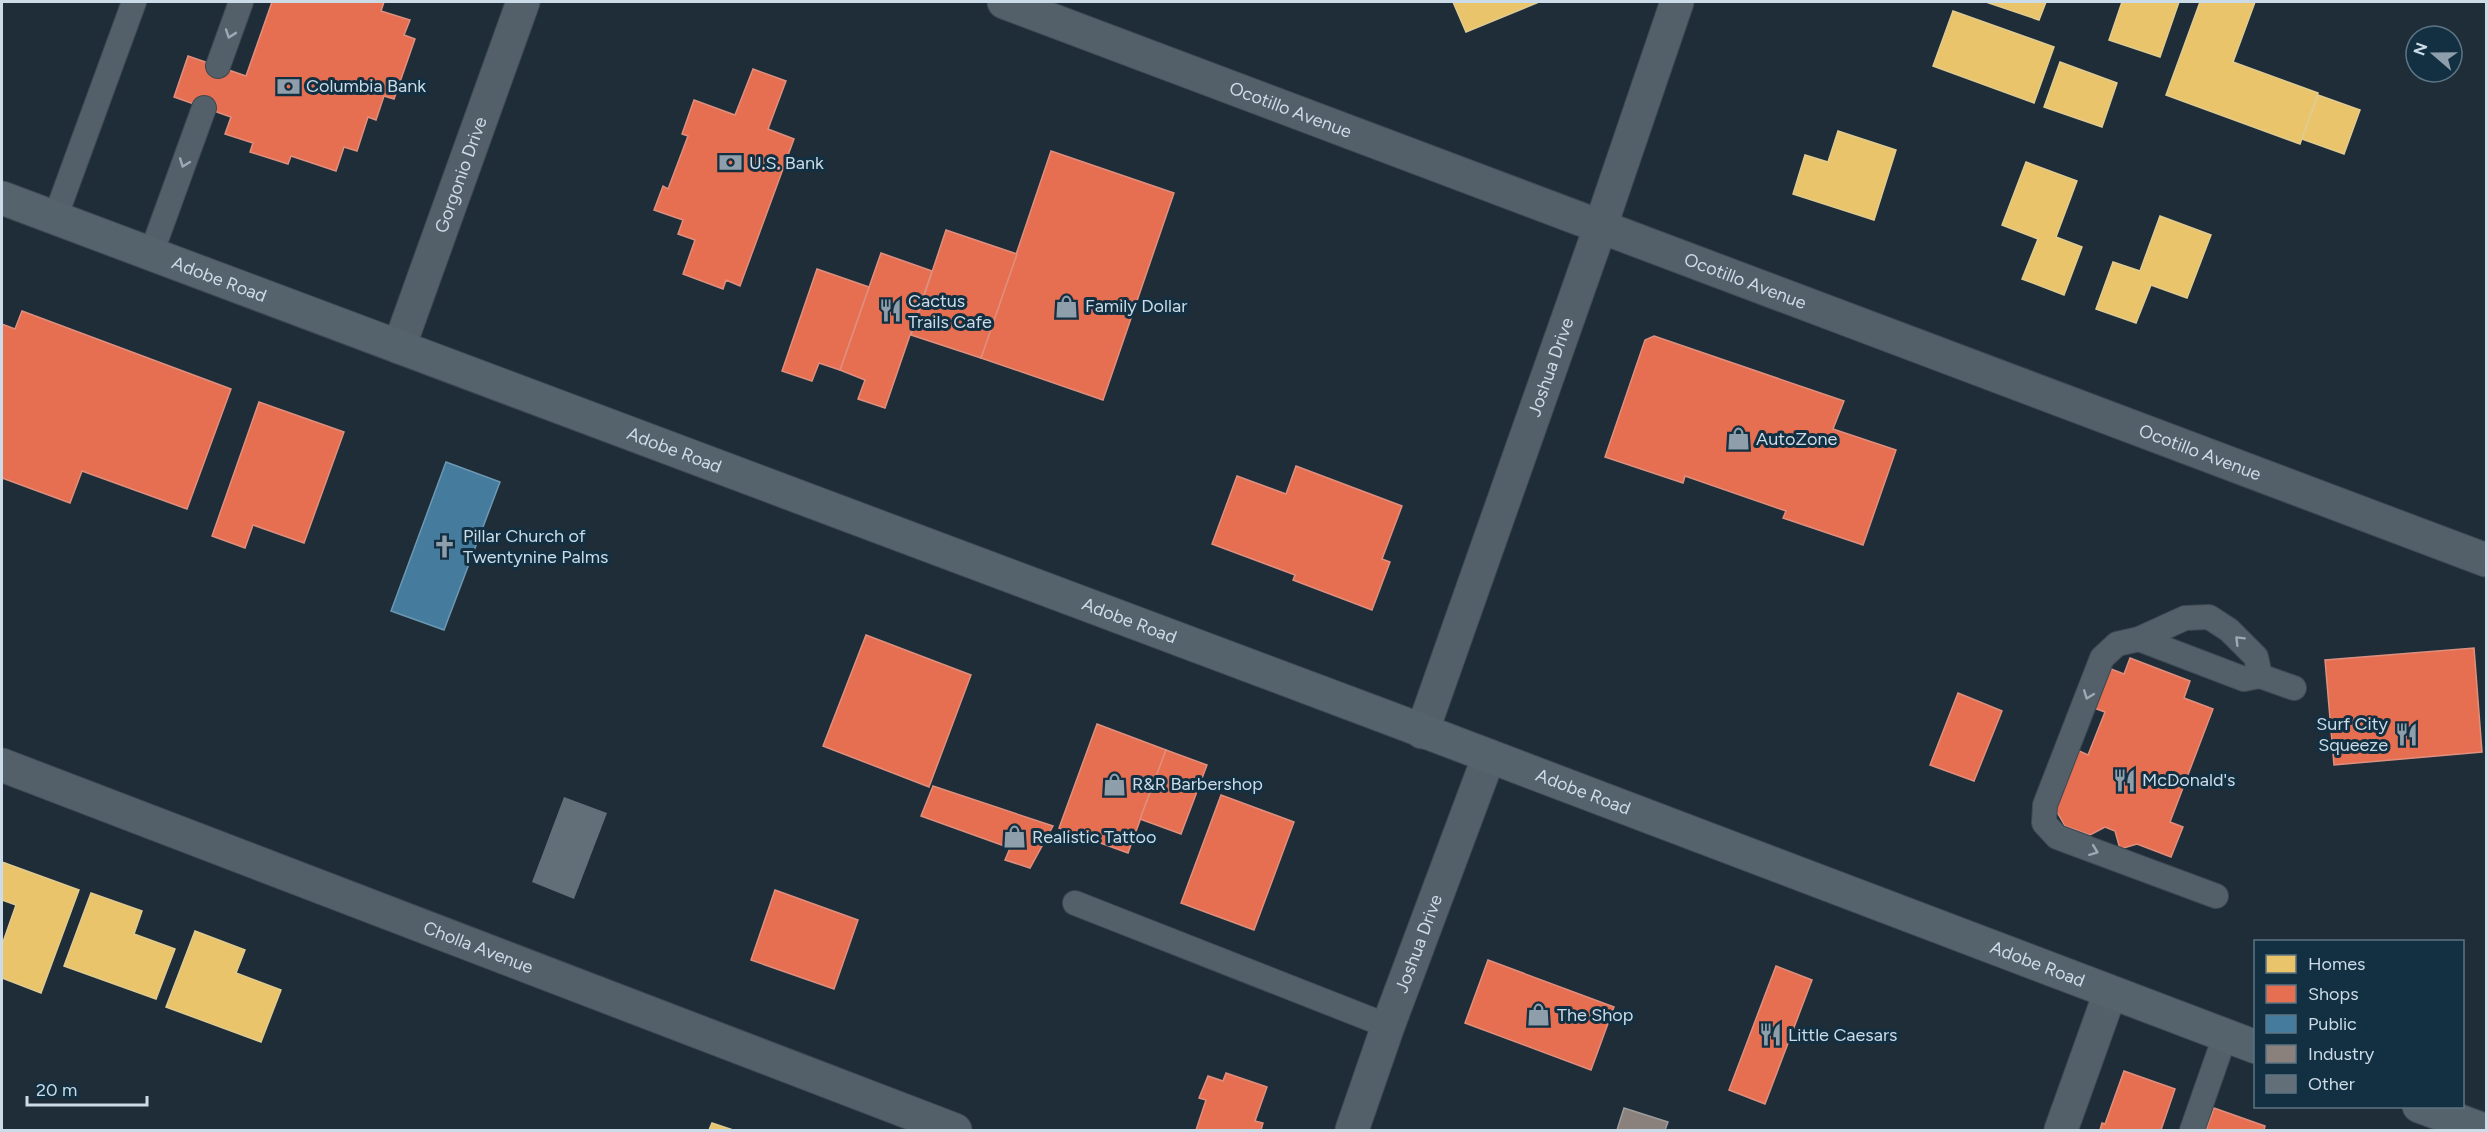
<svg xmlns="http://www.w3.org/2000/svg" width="2488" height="1132" viewBox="0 0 2488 1132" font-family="Figtree,sans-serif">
<rect width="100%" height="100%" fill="#1e2d38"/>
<g fill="#e9c46a" stroke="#e0cb90" stroke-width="1.5">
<polygon points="1453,2 1539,2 1466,32"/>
<polygon points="1986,2 2046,2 2039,20"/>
<polygon points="2122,2 2179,2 2160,57 2109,40"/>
<polygon points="2200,2 2255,2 2233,62 2318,93 2300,144 2166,95"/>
<polygon points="1953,11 2054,47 2034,103 1933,66"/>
<polygon points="2060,62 2117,83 2102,127 2044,107"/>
<polygon points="2318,95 2360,110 2344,154 2302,139"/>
<polygon points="1838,131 1896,150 1874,220 1793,194 1805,155 1828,162"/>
<polygon points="2026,162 2077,181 2056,237 2082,247 2064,295 2022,279 2038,239 2002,225"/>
<polygon points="2160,216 2211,235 2187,298 2151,285 2136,323 2096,309 2113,262 2140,271"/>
<polygon points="2,862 79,890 41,993 2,978 2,945 16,905 2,900"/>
<polygon points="91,893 142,911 134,934 175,949 156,999 64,966"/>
<polygon points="195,931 245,950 236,973 281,990 261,1042 166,1007"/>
<polygon points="712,1123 733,1130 709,1130"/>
</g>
<g fill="#e76f51" stroke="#df8f7e" stroke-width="1.5">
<polygon points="272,2 384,2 381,11 410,20 404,35 415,39 394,99 384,96 376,120 368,117 357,151 344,147 336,171 291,156 288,164 250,152 253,143 225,134 231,117 174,97 188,56 246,76"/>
<polygon points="753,69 786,81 768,129 794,139 740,286 726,280 723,289 683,274 695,240 678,234 683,220 654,210 663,186 668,189 688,136 682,134 694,100 735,115"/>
<polygon points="1051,151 1174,193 1103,400 981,358"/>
<polygon points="946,230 1017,254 981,358 911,335"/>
<polygon points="881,253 932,271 885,408 858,399 865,380 840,370"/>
<polygon points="817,269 869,287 840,370 819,363 812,381 782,371"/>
<polygon points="22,311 231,389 187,509 82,471 70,503 2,478 2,324 15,329"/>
<polygon points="1654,336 1844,401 1833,429 1896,450 1863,545 1783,518 1786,511 1685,476 1683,483 1605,457 1645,340"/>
<polygon points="259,402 344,432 304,543 253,525 245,548 212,536"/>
<polygon points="1296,466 1402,506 1382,559 1390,562 1372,610 1293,580 1295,575 1212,544 1237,476 1286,494"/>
<polygon points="866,635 971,675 929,787 823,746"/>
<polygon points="2474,648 2482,752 2334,765 2325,660"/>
<polygon points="2130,658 2190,681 2184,698 2213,709 2170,822 2183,827 2171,857 2137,844 2120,849 2115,831 2105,827 2090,835 2065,826 2053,805 2075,749 2088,755 2105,712 2091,707 2106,667 2124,674"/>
<polygon points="1958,693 2002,711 1974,781 1930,765"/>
<polygon points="1097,724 1166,750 1128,853 1059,828"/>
<polygon points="1166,750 1207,765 1181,834 1140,819"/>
<polygon points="933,786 1053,826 1030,868 1005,860 1010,848 921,816"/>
<polygon points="1221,795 1294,822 1254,930 1181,903"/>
<polygon points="775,890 858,920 834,989 751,960"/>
<polygon points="1488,960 1614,1007 1591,1070 1465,1023"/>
<polygon points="1776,966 1812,980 1765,1104 1729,1090"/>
<polygon points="2124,1071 2175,1089 2161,1130 2100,1130 2102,1123 2105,1124"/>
<polygon points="1226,1073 1267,1087 1255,1121 1263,1123 1261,1130 1196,1130 1206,1100 1199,1098 1208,1076 1223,1081"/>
<polygon points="2214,1108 2265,1126 2264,1130 2206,1130"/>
</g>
<polygon fill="#457b9d" stroke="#6d98b3" stroke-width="1.5" points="446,462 500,482 444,630 391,611"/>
<polygon fill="#8a817c" stroke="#9e9c9c" stroke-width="1.5" points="1624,1108 1668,1122 1665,1130 1617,1130"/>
<polygon fill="#626e78" points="564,797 607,813 574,899 532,882"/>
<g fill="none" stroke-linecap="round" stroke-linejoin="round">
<defs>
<g id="service">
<polyline points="218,66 241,2"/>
<polyline points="55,218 134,2"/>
<polyline points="151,254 204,108"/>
<polyline points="2139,639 2244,679 2260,676"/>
<polyline points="2216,896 2057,837 2044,823 2045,805 2102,658 2117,644 2139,639 2185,618 2209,617 2229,630 2256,657 2260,676 2294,688"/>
<polyline points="1075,903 1388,1026"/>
<polyline points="2192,1130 2225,1036"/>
</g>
<g id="minor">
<path id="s1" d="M1004 2 2486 560"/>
<path id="s2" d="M399 347 523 2"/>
<path id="s3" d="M1422 732 1601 225 1677 2"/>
<path id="s4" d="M2 765 955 1130"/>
<path id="s5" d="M1352 1130 1388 1026 1489 756"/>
<polyline points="2061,1130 2110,993"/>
</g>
<g id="primary">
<path id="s6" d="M2 198 1389 718 2256 1047"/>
<polyline points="2419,1106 2484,1130"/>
</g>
</defs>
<use href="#service" stroke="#3d4952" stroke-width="26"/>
<use href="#minor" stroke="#3d4952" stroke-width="35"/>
<use href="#primary" stroke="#3d4952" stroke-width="35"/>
<use href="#service" stroke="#546069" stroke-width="24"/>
<use href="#minor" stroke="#546069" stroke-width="33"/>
<use href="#primary" stroke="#55636d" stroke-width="33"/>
</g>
<defs><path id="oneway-chevron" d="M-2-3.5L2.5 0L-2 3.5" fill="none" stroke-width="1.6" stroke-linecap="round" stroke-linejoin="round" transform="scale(1.5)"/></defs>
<g stroke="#9baab5">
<use href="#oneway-chevron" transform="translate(230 34) rotate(109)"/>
<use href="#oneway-chevron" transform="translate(184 163) rotate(110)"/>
<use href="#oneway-chevron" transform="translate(2239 640) rotate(-135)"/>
<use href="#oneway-chevron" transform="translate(2088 695) rotate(111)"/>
<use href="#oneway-chevron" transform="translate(2094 851) rotate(21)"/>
</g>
<defs>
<symbol id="bank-bare" viewBox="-9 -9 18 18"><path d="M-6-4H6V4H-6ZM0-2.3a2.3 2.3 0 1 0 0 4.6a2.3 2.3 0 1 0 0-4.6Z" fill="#8e9eaa" stroke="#133042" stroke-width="2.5" paint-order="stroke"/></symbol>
<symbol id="shop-bare" viewBox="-9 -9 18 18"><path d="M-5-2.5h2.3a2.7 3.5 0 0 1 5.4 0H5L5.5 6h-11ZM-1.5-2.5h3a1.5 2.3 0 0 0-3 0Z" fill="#8e9eaa" stroke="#133042" stroke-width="2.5" paint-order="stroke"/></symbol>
<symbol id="restaurant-bare" viewBox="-9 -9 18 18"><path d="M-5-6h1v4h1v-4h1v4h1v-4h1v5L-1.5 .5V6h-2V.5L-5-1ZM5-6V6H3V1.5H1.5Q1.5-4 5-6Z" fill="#8e9eaa" stroke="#133042" stroke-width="2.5" paint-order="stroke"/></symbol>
<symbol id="church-bare" viewBox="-9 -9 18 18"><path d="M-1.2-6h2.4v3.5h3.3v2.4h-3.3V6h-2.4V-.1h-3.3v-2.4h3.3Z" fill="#8e9eaa" stroke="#133042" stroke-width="2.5" paint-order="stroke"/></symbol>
</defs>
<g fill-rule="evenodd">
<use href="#bank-bare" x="272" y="70" width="33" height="33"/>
<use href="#bank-bare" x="714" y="146" width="33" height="33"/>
<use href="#shop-bare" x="1050" y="290" width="33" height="33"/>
<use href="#restaurant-bare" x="874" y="294" width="33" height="33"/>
<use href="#shop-bare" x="1722" y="422" width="33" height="33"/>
<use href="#church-bare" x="428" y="530" width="33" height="33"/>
<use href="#restaurant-bare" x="2390" y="718" width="33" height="33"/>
<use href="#restaurant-bare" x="2108" y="764" width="33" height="33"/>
<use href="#shop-bare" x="1098" y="768" width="33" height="33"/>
<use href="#shop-bare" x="998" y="820" width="33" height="33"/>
<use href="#shop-bare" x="1522" y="998" width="33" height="33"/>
<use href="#restaurant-bare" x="1754" y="1018" width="33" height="33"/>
</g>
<g text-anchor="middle" stroke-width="6" stroke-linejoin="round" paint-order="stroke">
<g font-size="18" fill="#cbdbe7" stroke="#133042" text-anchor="start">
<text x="306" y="92">Columbia Bank</text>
<text x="749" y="169">U.S. Bank</text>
<text x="908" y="307">Cactus<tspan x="908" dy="21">Trails Cafe</tspan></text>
<text x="1085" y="312">Family Dollar</text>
<text x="1756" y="445">AutoZone</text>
<text x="463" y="542">Pillar Church of<tspan x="463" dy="21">Twentynine Palms</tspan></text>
<text x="2388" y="730" text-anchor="end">Surf City<tspan x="2388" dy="21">Squeeze</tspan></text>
<text x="2142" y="786">McDonald's</text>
<text x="1132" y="790">R&amp;R Barbershop</text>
<text x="1032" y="843">Realistic Tattoo</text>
<text x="1557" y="1021">The Shop</text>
<text x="1788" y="1041">Little Caesars</text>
</g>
<g font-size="18" fill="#cbdbe7" stroke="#133042">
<text dy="6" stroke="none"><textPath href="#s1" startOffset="306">Ocotillo Avenue</textPath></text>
<text dy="6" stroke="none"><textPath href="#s2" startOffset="183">Gorgonio Drive</textPath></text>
<text dy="6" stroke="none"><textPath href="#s6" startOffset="232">Adobe Road</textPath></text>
<text dy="6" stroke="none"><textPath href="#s1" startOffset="792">Ocotillo Avenue</textPath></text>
<text dy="6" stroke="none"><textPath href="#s3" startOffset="387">Joshua Drive</textPath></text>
<text dy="6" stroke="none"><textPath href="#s6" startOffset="718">Adobe Road</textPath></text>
<text dy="6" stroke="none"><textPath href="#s1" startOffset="1278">Ocotillo Avenue</textPath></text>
<text dy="6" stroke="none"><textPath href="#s6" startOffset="1204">Adobe Road</textPath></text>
<text dy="6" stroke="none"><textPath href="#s6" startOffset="1689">Adobe Road</textPath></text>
<text dy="6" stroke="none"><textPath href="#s5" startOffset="198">Joshua Drive</textPath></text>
<text dy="6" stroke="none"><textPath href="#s4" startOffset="510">Cholla Avenue</textPath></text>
<text dy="6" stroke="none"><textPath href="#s6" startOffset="2175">Adobe Road</textPath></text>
</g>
</g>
<rect width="2488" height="1132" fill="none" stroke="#cbdbe7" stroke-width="6"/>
<rect x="2254" y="940" width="210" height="168" fill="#133042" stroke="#5d7484" stroke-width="1.5"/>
<rect x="2266" y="955" width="30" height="18" fill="#e9c46a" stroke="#5d7484" stroke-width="1.5"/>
<text x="2308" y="970" font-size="18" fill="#cbdbe7">Homes</text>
<rect x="2266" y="985" width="30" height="18" fill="#e76f51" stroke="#5d7484" stroke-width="1.5"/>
<text x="2308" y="1000" font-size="18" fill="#cbdbe7">Shops</text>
<rect x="2266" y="1015" width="30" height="18" fill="#457b9d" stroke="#5d7484" stroke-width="1.5"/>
<text x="2308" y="1030" font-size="18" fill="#cbdbe7">Public</text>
<rect x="2266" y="1045" width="30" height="18" fill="#8a817c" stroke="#5d7484" stroke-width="1.5"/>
<text x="2308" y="1060" font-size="18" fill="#cbdbe7">Industry</text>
<rect x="2266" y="1075" width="30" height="18" fill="#626e78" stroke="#5d7484" stroke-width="1.5"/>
<text x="2308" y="1090" font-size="18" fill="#cbdbe7">Other</text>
<g transform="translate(2434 54) rotate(290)"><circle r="28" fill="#133042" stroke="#5d7484" stroke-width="1.5"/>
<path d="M0-4.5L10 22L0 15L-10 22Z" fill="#8e9eaa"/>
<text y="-9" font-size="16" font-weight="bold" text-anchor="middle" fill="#cbdbe7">N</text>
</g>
<path d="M27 1096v9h120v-9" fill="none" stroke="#cbdbe7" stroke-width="3"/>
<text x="36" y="1096" font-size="18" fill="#cbdbe7" stroke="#133042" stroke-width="4.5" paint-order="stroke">20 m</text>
</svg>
